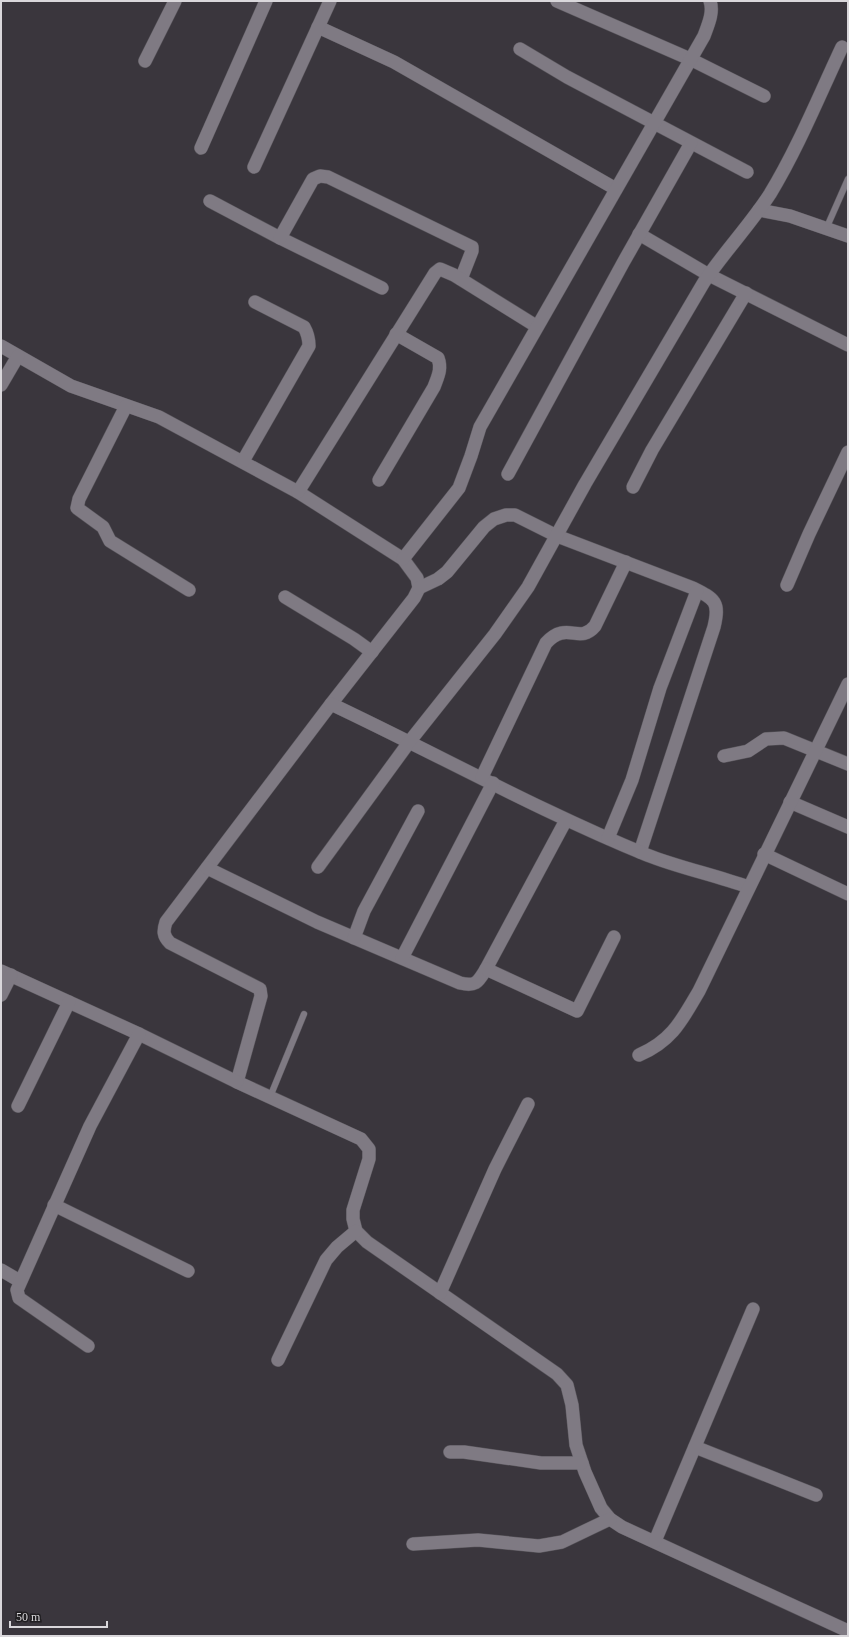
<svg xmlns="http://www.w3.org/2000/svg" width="849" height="1637" viewBox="0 0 849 1637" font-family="Georgia,serif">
<rect width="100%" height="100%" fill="#3a363d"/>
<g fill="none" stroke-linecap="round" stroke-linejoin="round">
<defs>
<g id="service">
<polyline points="826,229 848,179"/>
<polyline points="270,1097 304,1014"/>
</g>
<g id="minor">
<polyline points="557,1 690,59 764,96"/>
<polyline points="318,27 394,62 616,189"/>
<polyline points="520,49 567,77 747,172"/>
<polyline points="145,61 175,1"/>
<polyline points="201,148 266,1"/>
<polyline points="254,167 330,1"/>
<polyline points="210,201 280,238 382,288"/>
<polyline points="759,210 790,216 848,236"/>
<polyline points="639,234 709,275 848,345"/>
<polyline points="280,238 313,179 320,176 328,177 472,247 472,251 461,279"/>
<path d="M1 346 71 386 159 417 298 492 403 559 417 578 419 588 414 598 331 704 166 922C163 931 163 936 170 943L260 989 261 996 237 1082 361 1139 369 1149V1159L353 1210V1219L356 1231 367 1242 557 1374 567 1385 572 1405 576 1445 585 1472 601 1508 610 1519 622 1527 848 1631"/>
<polyline points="1,385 18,356"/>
<polyline points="126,406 79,499 77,508 103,527 110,541 189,590"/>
<path d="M243 461 309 346C309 338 308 334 304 327L255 302"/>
<polyline points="508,474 623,263 691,143"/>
<path d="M379 480 434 387C438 376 442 369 438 358L396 334"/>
<polyline points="633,487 652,450 746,293"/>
<polyline points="298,492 435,273 440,269 454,275 536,326"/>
<path d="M403 559 459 488 471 456 480 427 704 36C708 25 714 12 710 1"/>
<polyline points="787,585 809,534 848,452"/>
<path d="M419 588 438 579 447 572 484 527 494 519 506 515H515L557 536 693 588C715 599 720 602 714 627L640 852"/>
<polyline points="285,597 354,639 372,652"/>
<path d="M331 704C437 754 539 811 647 855 680 868 715 875 748 887"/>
<polyline points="724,756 748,751 766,739 784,738 848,764"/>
<path d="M482 777 546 643C567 620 579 645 595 626L626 562"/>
<polyline points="790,802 848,827"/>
<polyline points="608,838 632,780 660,688 697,591"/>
<polyline points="764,854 848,894"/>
<path d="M318 867 410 741 495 634 528 587 585 484 704 282C724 252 750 225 770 194 798 148 819 96 842 47"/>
<path d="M207 868 317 922 460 983C476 987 478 982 486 969L566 820"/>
<polyline points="354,938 364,911 418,811"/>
<polyline points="402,958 493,783"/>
<polyline points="486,969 577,1011 614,937"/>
<polyline points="1,971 139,1034 237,1082"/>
<polyline points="1,995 11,975"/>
<path d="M639 1055C672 1041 682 1020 699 991L848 684"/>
<polyline points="18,1106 69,1002"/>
<polyline points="54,1205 188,1271"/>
<polyline points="1,1270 20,1281"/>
<polyline points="440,1293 495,1169 528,1104"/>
<polyline points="88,1346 19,1298 17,1290 90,1126 139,1034"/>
<polyline points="278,1360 326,1260 337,1247 356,1231"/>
<polyline points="695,1447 816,1495"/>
<polyline points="450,1452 464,1452 541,1463 582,1463"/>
<polyline points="655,1541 753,1309"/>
<polyline points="413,1544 478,1540 539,1546 562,1542 610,1519"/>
</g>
</defs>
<use href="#service" stroke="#58555b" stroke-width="7"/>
<use href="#minor" stroke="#58555b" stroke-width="14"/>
<use href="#service" stroke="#7f7a83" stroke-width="6"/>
<use href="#minor" stroke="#7f7a83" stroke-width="13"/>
</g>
<rect width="849" height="1637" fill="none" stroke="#d9d7db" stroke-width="4"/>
<path d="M10 1621v6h97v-6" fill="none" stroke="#d9d7db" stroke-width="2"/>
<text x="16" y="1621" font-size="12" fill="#d9d7db" stroke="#201e21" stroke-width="3" paint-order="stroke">50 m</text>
</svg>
